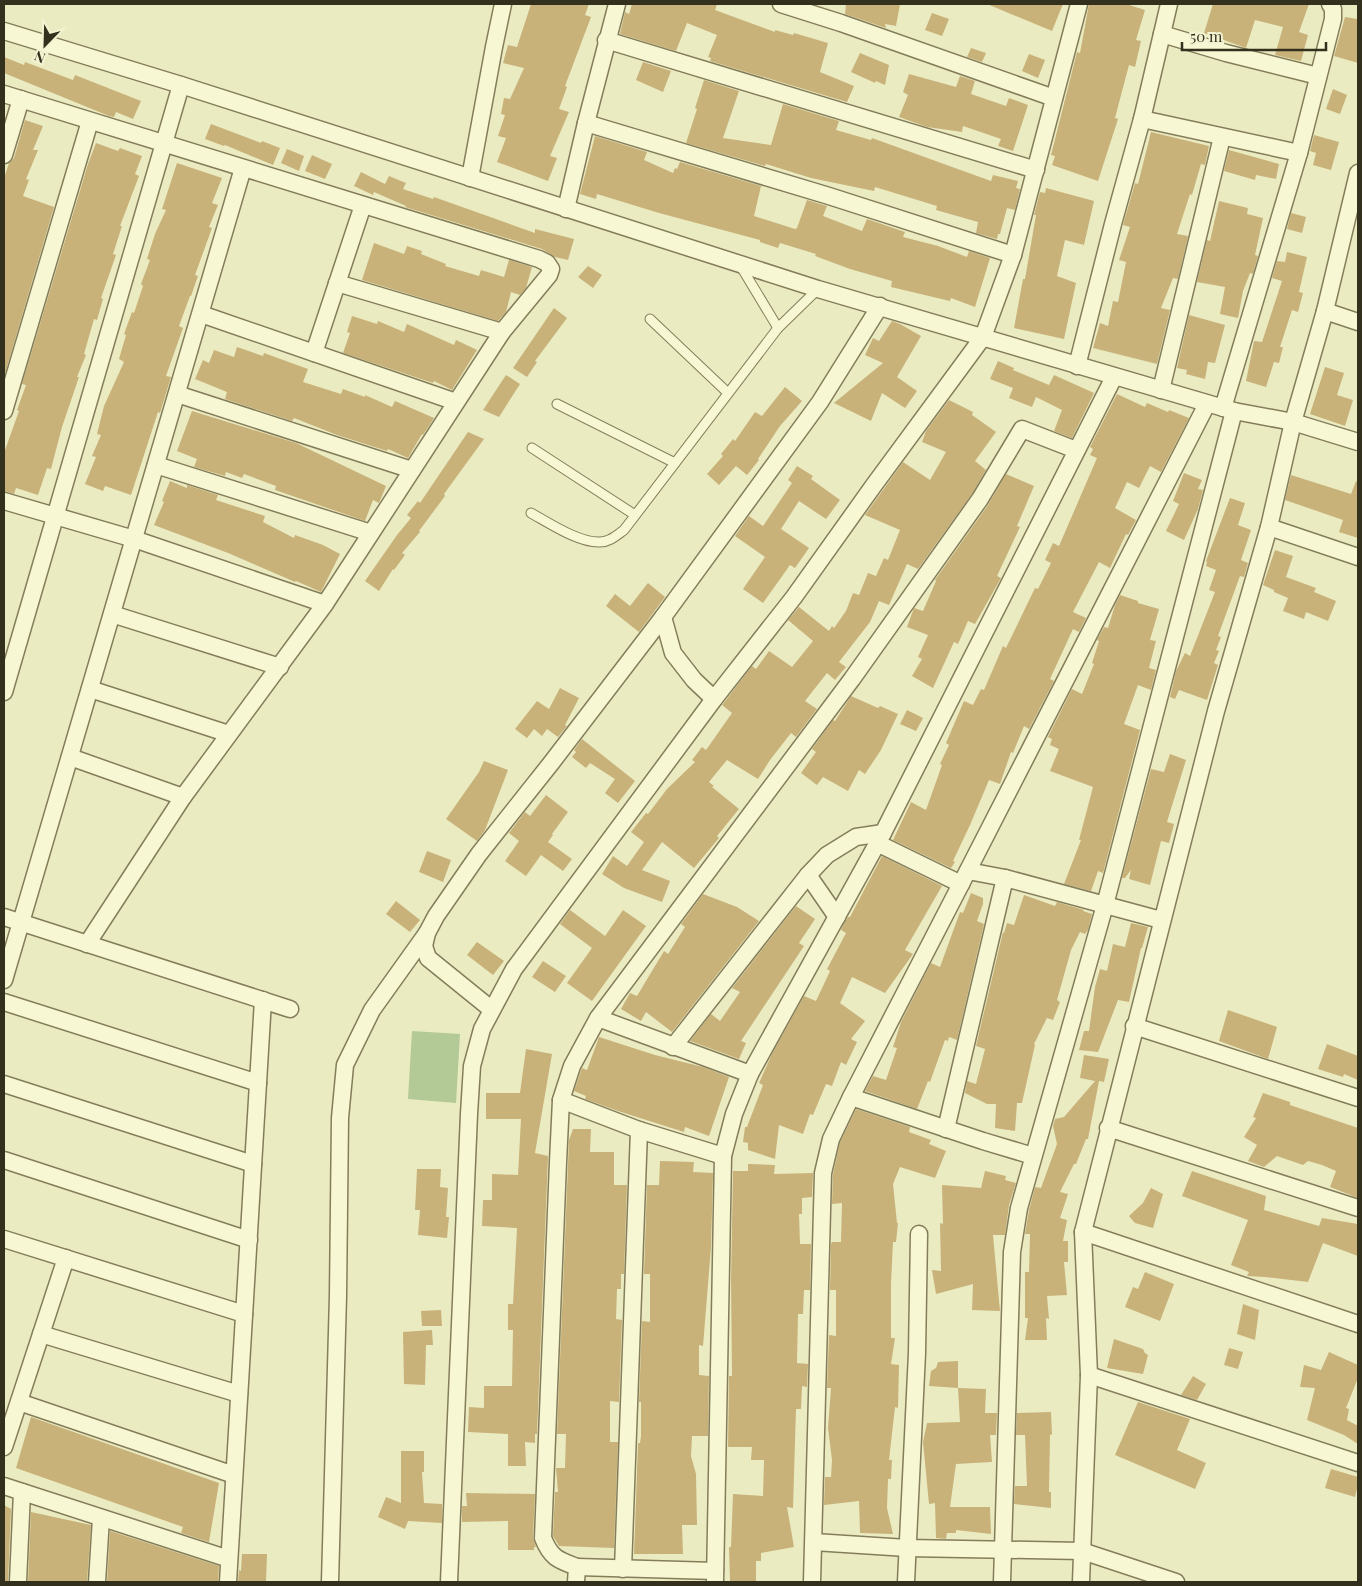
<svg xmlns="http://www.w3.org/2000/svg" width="1362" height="1586" viewBox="0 0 1362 1586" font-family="'Playfair Display',serif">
<rect width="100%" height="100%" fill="#ebebc2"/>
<polygon fill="#b3c996" points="412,1031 460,1034 456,1103 408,1099"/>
<g fill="#c8b279">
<polygon points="531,4 589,4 585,15 591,17 565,86 567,87 559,109 569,112 550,156 557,158 548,181 497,162 506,138 498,136 505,115 501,114 504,98 510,99 524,68 503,63 508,45 517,47"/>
<polygon points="632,4 717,4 715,10 775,32 775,30 793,35 794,33 828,43 820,72 854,86 847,102 710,61 711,58 708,57 717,35 687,23 676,51 620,34 625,12 629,14"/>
<polygon points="846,4 900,4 896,26 885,24 886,28 845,14"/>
<polygon points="987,4 1063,4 1052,31"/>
<polygon points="1089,4 1126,4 1145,10 1136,40 1141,41 1135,67 1129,65 1115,118 1118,119 1098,181 1052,165 1055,156 1051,155 1077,52 1080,53"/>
<polygon points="1213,4 1309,4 1299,32 1308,35 1301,61 1275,55 1283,27 1255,20 1246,48 1204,33"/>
<polygon points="932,13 949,19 942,36 925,30"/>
<polygon points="1345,17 1358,19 1358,63 1334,56"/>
<polygon points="971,48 986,53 982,62 967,57"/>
<polygon points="860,53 889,65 885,85 876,81 875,83 851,72"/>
<polygon points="1029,54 1045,60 1038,78 1022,71"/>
<polygon points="4,57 24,65 25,62 73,80 75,75 141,101 133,119 116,112 114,117 109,116 4,73"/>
<polygon points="643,62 671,71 663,92 636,80"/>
<polygon points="909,74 956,87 960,76 975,81 971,94 1006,106 1009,98 1028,105 1013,151 998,146 1001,139 963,126 962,132 927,127 899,117 908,95 903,92"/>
<polygon points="704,80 739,91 723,138 771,145 783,104 839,121 836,130 871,140 872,138 991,181 993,175 1018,181 1016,188 1020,189 1015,210 1007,208 1000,234 998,234 997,239 976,233 978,222 936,210 937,206 875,187 874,191 811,178 766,164 765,166 686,143 697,109 695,108"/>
<polygon points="1333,89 1347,95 1340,114 1326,109"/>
<polygon points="25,120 43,126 33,150 38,150 26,179 29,180 23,196 54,207 4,377 4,178 9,163 14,158"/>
<polygon points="211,124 261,143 262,141 280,148 273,165 225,145 224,146 205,139"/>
<polygon points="1151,132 1209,146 1205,165 1201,164 1192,195 1190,194 1177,234 1188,236 1178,279 1173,278 1161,308 1170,310 1157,364 1093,348 1100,323 1108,326 1113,301 1118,302 1126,262 1119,260 1130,227 1123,225 1135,183 1138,184"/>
<polygon points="1314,135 1339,142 1331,170 1313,165 1316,153 1310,151"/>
<polygon points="595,136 647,152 644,160 673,173 675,168 677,169 680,162 761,186 754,216 795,229 797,228 807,200 827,206 823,216 862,231 867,219 905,232 903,237 938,246 967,257 969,251 990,258 975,307 951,298 950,301 891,287 892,281 850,269 815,256 816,254 780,243 778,248 760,242 760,240 659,213 597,194 596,199 580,194"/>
<polygon points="96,143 118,151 120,148 142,156 135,174 139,176 120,226 122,226 113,254 116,255 101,298 103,299 97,320 94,319 84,354 86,355 77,377 79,377 62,427 51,469 47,468 38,495 16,488 14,494 4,491 4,453 19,411 17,410 26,385 22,384 88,164"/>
<polygon points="287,149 304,156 299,171 281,163"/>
<polygon points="1229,150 1279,164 1276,179 1256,175 1255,180 1224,171"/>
<polygon points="312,155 332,164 325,179 305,171"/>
<polygon points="177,163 222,178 212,203 218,205 209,227 212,228 195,275 198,276 191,296 190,296 179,326 183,328 166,376 171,377 160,413 158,412 131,495 105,486 103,491 85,484 96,457 92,456 101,435 97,434 104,406 124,362 119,359 126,335 124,334 132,312 134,313 143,286 141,284 150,260 147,259 155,234 166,210 162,209"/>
<polygon points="361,172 385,184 389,176 406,183 403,189 433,199 434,197 535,233 535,229 574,239 568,260 555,257 542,249 405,207 406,206 374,192 373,195 354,186"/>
<polygon points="1046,188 1094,201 1084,245 1065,240 1057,276 1076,283 1064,339 1014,328 1023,279 1025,279 1036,215 1034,215 1040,192 1045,193"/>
<polygon points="1219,201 1248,208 1247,214 1263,218 1255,255 1258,256 1253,274 1250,273 1243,291 1238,318 1220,314 1225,287 1197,282 1207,240 1210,241"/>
<polygon points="1291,213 1306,217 1302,233 1287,229"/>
<polygon points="374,243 404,254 407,246 422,251 421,254 446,264 445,266 479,276 481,270 504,277 509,260 532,267 526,288 520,295 511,292 506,312 498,321 362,280"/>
<polygon points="1287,252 1307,257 1299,292 1303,293 1298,312 1292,310 1280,347 1283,347 1279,363 1274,362 1266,387 1246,381 1254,341 1262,342 1282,281 1272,278 1277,261 1285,262"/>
<polygon points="588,266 602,275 593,288 578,277"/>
<polygon points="554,308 567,318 535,361 537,362 527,377 513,368"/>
<polygon points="1189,315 1225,325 1215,363 1208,362 1205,379 1186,374 1187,370 1177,368"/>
<polygon points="352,316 377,324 378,321 404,332 407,324 454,345 456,340 477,350 452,390 434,381 433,383 343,353 350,333 347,332"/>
<polygon points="892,321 900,324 921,336 897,377 917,391 905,408 882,393 871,421 834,403 883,363 865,355 873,338 879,341"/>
<polygon points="237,347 263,356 264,353 308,369 303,382 341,394 343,389 365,397 365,395 392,407 395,401 434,418 423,435 422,434 408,458 388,449 387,451 337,435 294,418 292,421 225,399 227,392 195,379 203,360 209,363 214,350 234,357"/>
<polygon points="998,361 1014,368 1013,370 1049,385 1054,375 1094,393 1072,438 1054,431 1062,410 1036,397 1032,407 1009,398 1013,388 990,379"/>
<polygon points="1325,367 1344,373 1337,395 1353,400 1345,426 1310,414"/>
<polygon points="506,375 520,384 499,417 483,410"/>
<polygon points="785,387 802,401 780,426 758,459 759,460 747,475 736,466 719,485 707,474 723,456 721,454 733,439 735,441 755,412 762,416"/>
<polygon points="1117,394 1145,407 1147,403 1168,412 1169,410 1189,418 1161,472 1150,466 1139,488 1127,482 1115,508 1136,520 1128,535 1126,534 1110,568 1099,562 1073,612 1086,618 1079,632 1073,629 1050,679 1054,681 1029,729 1024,726 1013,753 1011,752 1000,784 989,780 970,825 953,861 955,862 951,868 893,840 911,802 926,810 942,765 940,764 949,745 946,743 964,701 973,705 981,689 984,690 1003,646 1006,648 1035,588 1038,589 1051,563 1045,560 1053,543 1059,546 1097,458 1090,455 1093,449 1090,447"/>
<polygon points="949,400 973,412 972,415 996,432 975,461 986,470 972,494 918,569 907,564 889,605 879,601 870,622 839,662 846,667 835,680 827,673 805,701 817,709 796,737 791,733 770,760 758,779 727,760 709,782 714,786 712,787 739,809 717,836 719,838 694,868 662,842 642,870 670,881 662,902 624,888 602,874 613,856 627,866 644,842 631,832 646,813 648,814 667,789 695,762 692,760 702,747 706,750 732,713 722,705 752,666 756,669 769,651 792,667 813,641 788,620 799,607 829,631 832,626 834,628 846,611 853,593 859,595 868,573 876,576 884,558 888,560 900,530 865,515 903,462 930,480 946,452 922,442 926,431"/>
<polygon points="192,411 296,443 386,486 379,503 373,500 365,521 275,490 276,486 244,474 242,478 226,472 225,476 194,467 197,459 177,451"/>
<polygon points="468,432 484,439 444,494 445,496 419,531 420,532 402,553 405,555 394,570 393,569 379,591 365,581 397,535 411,518 407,515 418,501 420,503"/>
<polygon points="797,466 813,476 811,479 840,500 826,519 799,501 781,529 809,548 795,568 790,565 763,603 743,589 765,557 735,536 749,516 763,526 792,483 788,480"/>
<polygon points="1184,473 1202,480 1198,489 1203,490 1198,509 1184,540 1166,531 1179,504 1173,501"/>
<polygon points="1006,474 1034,486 1017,526 1020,527 997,576 1001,578 975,624 968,621 958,644 954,642 933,688 912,676 922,659 918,657 928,635 907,627 914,608 923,611 936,581 935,580 988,505"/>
<polygon points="1291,475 1351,494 1356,481 1358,482 1358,538 1339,532 1343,520 1285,500"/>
<polygon points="170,481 187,488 187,485 218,495 216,500 265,516 263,522 294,538 295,535 323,545 340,554 321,592 296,581 295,582 228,553 154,525 164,502 162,501"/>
<polygon points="1230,498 1245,503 1238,525 1251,530 1241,560 1248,563 1244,577 1240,576 1218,636 1221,637 1216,650 1219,651 1214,663 1218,665 1207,700 1179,690 1175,699 1170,697 1176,671 1185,653 1190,656 1215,592 1209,590 1216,570 1206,566 1207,562 1206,561"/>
<polygon points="1275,550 1293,556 1286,577 1316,588 1314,592 1336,601 1328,621 1306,612 1304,619 1283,611 1288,598 1274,592 1274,590 1263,585"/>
<polygon points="648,583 665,597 639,632 606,606 615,594 630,606"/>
<polygon points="1120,595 1138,601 1138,603 1159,609 1150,640 1156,641 1149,668 1156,670 1151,690 1138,685 1124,724 1140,730 1103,873 1098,871 1091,891 1064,884 1081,840 1079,840 1093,787 1050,771 1059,749 1050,745 1052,739 1048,737 1072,689 1082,694 1094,664 1092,663 1099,641 1097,640 1104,627 1108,628 1115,605"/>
<polygon points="560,688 579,698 565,725 567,726 558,737 547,729 542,736 534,729 527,738 515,729 537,701 549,709"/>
<polygon points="851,696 878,708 880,706 898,714 881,750 865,774 859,770 848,791 823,777 817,785 801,773 816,752 812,749 833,720 835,721"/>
<polygon points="907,710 923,718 916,731 900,724"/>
<polygon points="582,739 635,781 618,803 605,793 615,779 590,763 586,768 572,757 576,752 574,750"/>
<polygon points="1170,754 1186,760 1167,822 1174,824 1169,843 1161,841 1150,885 1129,879 1131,870 1125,878 1122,878 1151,769 1164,772"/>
<polygon points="484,761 508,770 485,830 477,841 446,819 479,772"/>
<polygon points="546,795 568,812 552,834 553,835 548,842 572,859 563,871 541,855 526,876 505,861 519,841 509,833 525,812 530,816"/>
<polygon points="427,851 451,860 443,882 419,872"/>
<polygon points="882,856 942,886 905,950 913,954 885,993 852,977 840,1003 865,1021 851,1039 857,1042 846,1065 841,1062 832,1086 826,1084 813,1115 810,1114 803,1134 779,1125 775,1159 748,1150 748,1143 743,1142 745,1127 747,1127 763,1085 759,1083 772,1054 804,996 816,1001 830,971 827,969 846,933 841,930 843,925 848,917 850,917"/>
<polygon points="971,893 983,898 983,904 977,921 984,924 957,1040 949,1037 948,1041 945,1040 930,1082 928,1081 917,1109 865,1091 873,1076 886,1080 897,1048 893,1047 901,1022 931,963 940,967 960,912 963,913"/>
<polygon points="703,894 737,907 759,921 672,1032 646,1012 641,1021 621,1009 630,993 637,996 664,951 668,954 685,927 681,924"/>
<polygon points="1024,895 1055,906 1057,902 1084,910 1083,911 1092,914 1088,930 1085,934 1080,932 1071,950 1057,1000 1060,1002 1053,1020 1047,1018 1034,1044 1035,1045 1022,1103 1017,1103 1015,1131 995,1128 996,1104 987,1104 965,1093 967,1081 976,1084 985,1049 976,1046 1003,932 1004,933 1007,923 1014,925"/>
<polygon points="396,901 420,920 410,932 386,914"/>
<polygon points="796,906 815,919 799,943 804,946 741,1041 746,1043 739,1059 690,1041 711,1014 720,1021 740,992 732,988"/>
<polygon points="570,910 605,936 623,910 646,926 592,1001 567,983 592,948 560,924"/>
<polygon points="1131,923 1148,927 1142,948 1141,948 1129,1002 1118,1000 1098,1052 1079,1050 1084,1031 1089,1031 1095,987 1100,969 1107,971 1113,944 1125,947"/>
<polygon points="477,942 504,961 493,975 467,955"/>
<polygon points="543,961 566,976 555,992 532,977"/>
<polygon points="1228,1010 1277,1027 1268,1059 1219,1041"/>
<polygon points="599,1037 655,1055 703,1067 729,1077 709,1136 685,1127 684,1132 618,1111 585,1099 586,1096 574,1091 582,1068 587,1070"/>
<polygon points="1327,1044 1358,1056 1358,1080 1344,1074 1343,1077 1318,1069"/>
<polygon points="526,1049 552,1054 535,1153 548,1156 537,1434 535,1434 535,1443 525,1442 526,1466 508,1466 508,1434 468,1432 469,1407 484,1408 484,1386 512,1386 513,1330 508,1330 508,1304 513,1304 517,1228 482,1226 483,1200 492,1200 492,1174 518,1175 521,1119 486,1119 486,1093 520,1093"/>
<polygon points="1084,1055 1109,1059 1104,1082 1099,1081 1088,1139 1086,1139 1076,1164 1074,1164 1060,1192 1068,1194 1060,1218 1067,1220 1063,1241 1068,1241 1068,1262 1064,1262 1067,1295 1047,1296 1049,1319 1046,1318 1047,1340 1025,1340 1028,1318 1025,1318 1025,1272 1029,1272 1030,1234 1025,1234 1029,1210 1035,1187 1041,1188 1057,1144 1053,1126 1055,1119 1064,1117 1095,1081 1080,1078"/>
<polygon points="1263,1093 1290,1102 1290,1105 1358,1128 1358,1198 1330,1187 1336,1171 1322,1165 1308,1161 1303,1165 1277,1156 1264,1167 1248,1161 1257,1145 1244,1137 1256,1118 1253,1117"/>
<polygon points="856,1109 910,1127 909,1132 931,1140 929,1144 946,1151 935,1178 900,1167 893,1184 897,1223 898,1223 896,1242 893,1242 891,1284 891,1338 895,1338 891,1364 899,1365 898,1408 895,1407 889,1460 892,1460 891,1479 888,1479 887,1508 893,1534 860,1533 859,1501 824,1505 825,1477 831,1477 832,1460 828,1428 831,1388 827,1388 829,1335 836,1336 836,1290 830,1290 831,1244 832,1242 841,1242 842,1203 832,1204 833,1174 840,1142"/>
<polygon points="573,1129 591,1129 590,1152 614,1152 614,1185 627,1185 624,1274 621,1274 621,1289 617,1289 616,1319 622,1320 619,1402 610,1401 610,1442 618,1442 614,1548 559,1546 553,1536 555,1492 558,1492 556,1468 565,1468 566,1434 557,1434 569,1140"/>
<polygon points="660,1161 694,1162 693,1172 713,1173 711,1247 703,1346 699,1345 699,1375 709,1376 708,1436 692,1436 691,1456 696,1474 697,1525 682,1525 683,1554 634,1554 638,1443 640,1443 641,1436 641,1402 639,1402 642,1321 650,1322 650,1274 644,1274 647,1185 659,1185"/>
<polygon points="748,1164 775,1165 774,1174 813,1173 812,1197 802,1198 802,1214 799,1214 800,1244 811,1244 810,1290 804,1290 803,1314 798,1314 797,1363 808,1364 807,1387 802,1386 801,1409 796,1409 793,1508 787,1507 794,1547 761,1553 761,1561 756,1561 756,1582 730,1582 729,1547 731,1547 733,1494 763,1496 764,1460 751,1460 752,1447 728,1447 729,1376 732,1376 731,1280 733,1171 748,1171"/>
<polygon points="417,1169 441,1169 440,1187 448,1188 446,1217 449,1217 447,1238 418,1235 420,1210 415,1210"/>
<polygon points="985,1171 1006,1176 1005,1180 1016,1183 1009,1205 1005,1235 993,1235 1000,1311 972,1310 973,1284 936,1294 932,1270 941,1271 940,1223 943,1224 942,1185 981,1188"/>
<polygon points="1192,1171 1266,1196 1264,1210 1319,1226 1322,1218 1358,1224 1358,1256 1323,1243 1308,1282 1265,1277 1247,1276 1249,1272 1231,1265 1248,1220 1182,1196"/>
<polygon points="1151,1188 1163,1194 1153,1228 1135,1223 1129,1216 1143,1203"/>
<polygon points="1145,1272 1174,1284 1160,1321 1125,1307 1133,1287 1138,1289"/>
<polygon points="1243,1304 1259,1310 1255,1340 1237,1334"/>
<polygon points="441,1310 442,1326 422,1326 421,1311"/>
<polygon points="432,1330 433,1345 426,1345 425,1385 404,1384 403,1332"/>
<polygon points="1114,1339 1143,1349 1145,1353 1148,1355 1143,1374 1107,1368"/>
<polygon points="1229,1348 1243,1352 1238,1369 1224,1365"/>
<polygon points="1329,1352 1358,1365 1358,1378 1346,1408 1349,1409 1347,1420 1358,1426 1358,1444 1344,1435 1307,1420 1315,1388 1300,1387 1304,1365 1321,1370"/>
<polygon points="958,1361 958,1388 929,1386 931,1371 936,1368 938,1362"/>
<polygon points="1193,1376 1206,1384 1197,1400 1181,1395"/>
<polygon points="958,1388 986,1389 985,1413 997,1413 996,1435 990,1435 992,1462 956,1464 950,1507 990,1507 991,1534 956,1530 956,1533 947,1533 946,1539 936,1538 935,1503 929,1504 923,1442 927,1423 960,1422"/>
<polygon points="1138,1402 1190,1419 1177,1450 1206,1463 1195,1489 1115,1455"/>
<polygon points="1051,1412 1052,1434 1050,1435 1049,1492 1051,1492 1051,1508 1014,1504 1015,1486 1027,1486 1025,1435 1016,1435 1017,1413"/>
<polygon points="31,1417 219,1483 209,1542 181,1533 183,1527 16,1468"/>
<polygon points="401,1451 424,1451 424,1472 422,1472 424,1503 442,1504 442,1523 408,1521 405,1529 378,1517 386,1497 401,1503"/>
<polygon points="1331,1469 1358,1477 1358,1485 1355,1497 1325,1488"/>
<polygon points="466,1493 535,1494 533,1538 536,1547 534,1547 534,1550 508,1550 508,1521 462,1522 462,1506 467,1506"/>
<polygon points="4,1505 11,1509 8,1582 4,1582"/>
<polygon points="31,1512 91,1525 87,1582 28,1582"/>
<polygon points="110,1531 219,1566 218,1582 107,1582"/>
<polygon points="242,1554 267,1554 266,1582 238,1582 239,1570 241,1571"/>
</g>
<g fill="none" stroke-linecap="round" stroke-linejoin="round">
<defs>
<g id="lane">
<polyline points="740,265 778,328"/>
<polyline points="650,319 728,393"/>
<polyline points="557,404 675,463"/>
<polyline points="532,448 635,515"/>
<path d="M531 513C549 523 579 543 600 542 610 542 617 535 624 530L778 328 818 289"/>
</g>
<g id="street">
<polyline points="781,4 841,23 1054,98"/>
<polyline points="4,31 181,85 818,289 1234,411 1293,422 1358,442"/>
<polyline points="1162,34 1226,53 1318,76"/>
<polyline points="606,40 1036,170"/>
<polyline points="4,94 539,259 547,263 551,269 549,275 502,332 325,604 183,797 87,944"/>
<polyline points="1142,119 1299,153"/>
<polyline points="586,123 829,196 1013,255"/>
<polyline points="4,155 21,99"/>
<polyline points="470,178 494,47 503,4"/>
<polyline points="566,209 586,123 617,4"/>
<polyline points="337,283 502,332"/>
<polyline points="1325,311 1358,322"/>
<polyline points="201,314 456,402"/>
<polyline points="314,353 363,205"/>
<polyline points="1077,366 1113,224 1142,119 1169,4"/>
<polyline points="1161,390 1222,137"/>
<polyline points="177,394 412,470"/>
<polyline points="1223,408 1299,153 1333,19 1333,9 1330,4"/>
<polyline points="4,411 90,121"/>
<polyline points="156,465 371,533"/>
<polyline points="4,501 134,539 325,604"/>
<polyline points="1269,527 1358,557"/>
<polyline points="112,614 280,667"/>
<polyline points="663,617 673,653 694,680 714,699"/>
<polyline points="90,689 229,734"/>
<polyline points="4,692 181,85"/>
<polyline points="70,757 183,797"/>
<polyline points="877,843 961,884"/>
<polyline points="968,871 1005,878 1161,920"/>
<polyline points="808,875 837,917"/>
<polyline points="4,917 290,1009"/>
<polyline points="4,980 243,168"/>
<polyline points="4,1002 258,1083"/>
<polyline points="491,1009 428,958 424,946 427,933 436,916 479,854 552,762 663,617 820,402 880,306"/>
<polyline points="598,1018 750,1074"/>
<polyline points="1134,1026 1358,1098"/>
<polyline points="673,1047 808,875 827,855 856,837 883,833"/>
<polyline points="4,1084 253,1164"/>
<polyline points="851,1097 983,1141 1033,1156"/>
<polyline points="561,1100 639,1130 723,1156"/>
<polyline points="1108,1128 1358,1208"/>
<polyline points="946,1129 1005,878"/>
<polyline points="4,1160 249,1240"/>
<polyline points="1083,1232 1358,1324"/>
<polyline points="4,1239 244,1314"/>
<polyline points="41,1334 239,1394"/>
<polyline points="1089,1375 1358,1463"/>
<polyline points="19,1402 234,1475"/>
<polyline points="4,1447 66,1258"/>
<polyline points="4,1486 229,1559"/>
<polyline points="814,1542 907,1548 1082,1551 1176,1582"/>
<polyline points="577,1567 715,1571"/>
<polyline points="623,1569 639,1130"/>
<polyline points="18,1582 22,1492"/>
<polyline points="97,1582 101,1518"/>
<polyline points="228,1582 263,1000"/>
<polyline points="330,1582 338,1296 340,1118 345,1065 372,1010 427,933"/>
<polyline points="449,1582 469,1114 472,1066 482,1029 514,969 714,699 794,597 874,485 983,337 1013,255 1079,4"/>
<path d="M576 1582 577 1567C558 1560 551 1558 543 1538L558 1162 561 1100 572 1066 598 1018 852 679 980 499 1022 429 1076 450"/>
<polyline points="715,1582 723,1156 734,1114 750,1074 883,833 1114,377"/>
<polyline points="812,1582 823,1173 831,1139 851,1097 961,884 1207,404"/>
<polyline points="906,1582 917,1353 919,1234"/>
<polyline points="1002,1582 1012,1252 1019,1208 1105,905 1234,411"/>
<polyline points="1081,1582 1089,1375 1083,1232 1216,711 1269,527 1293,422 1325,311 1358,173"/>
</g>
</defs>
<use href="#lane" stroke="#847d5a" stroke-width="11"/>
<use href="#street" stroke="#847d5a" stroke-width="19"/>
<use href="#lane" stroke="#f7f7d4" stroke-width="9"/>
<use href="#street" stroke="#f7f7d4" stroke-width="16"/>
</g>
<rect width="1362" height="1586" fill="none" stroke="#34301e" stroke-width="10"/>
<g transform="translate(45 45) rotate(203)" stroke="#f3f3d1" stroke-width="4" paint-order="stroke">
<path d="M0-4L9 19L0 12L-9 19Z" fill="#34301e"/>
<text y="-8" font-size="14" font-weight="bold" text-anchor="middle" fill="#34301e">N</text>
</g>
<path d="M1182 42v8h144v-8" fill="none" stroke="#34301e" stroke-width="2.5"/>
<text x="1190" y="42" font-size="15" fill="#34301e" stroke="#f3f3d1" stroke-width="4" paint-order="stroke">50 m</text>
</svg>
